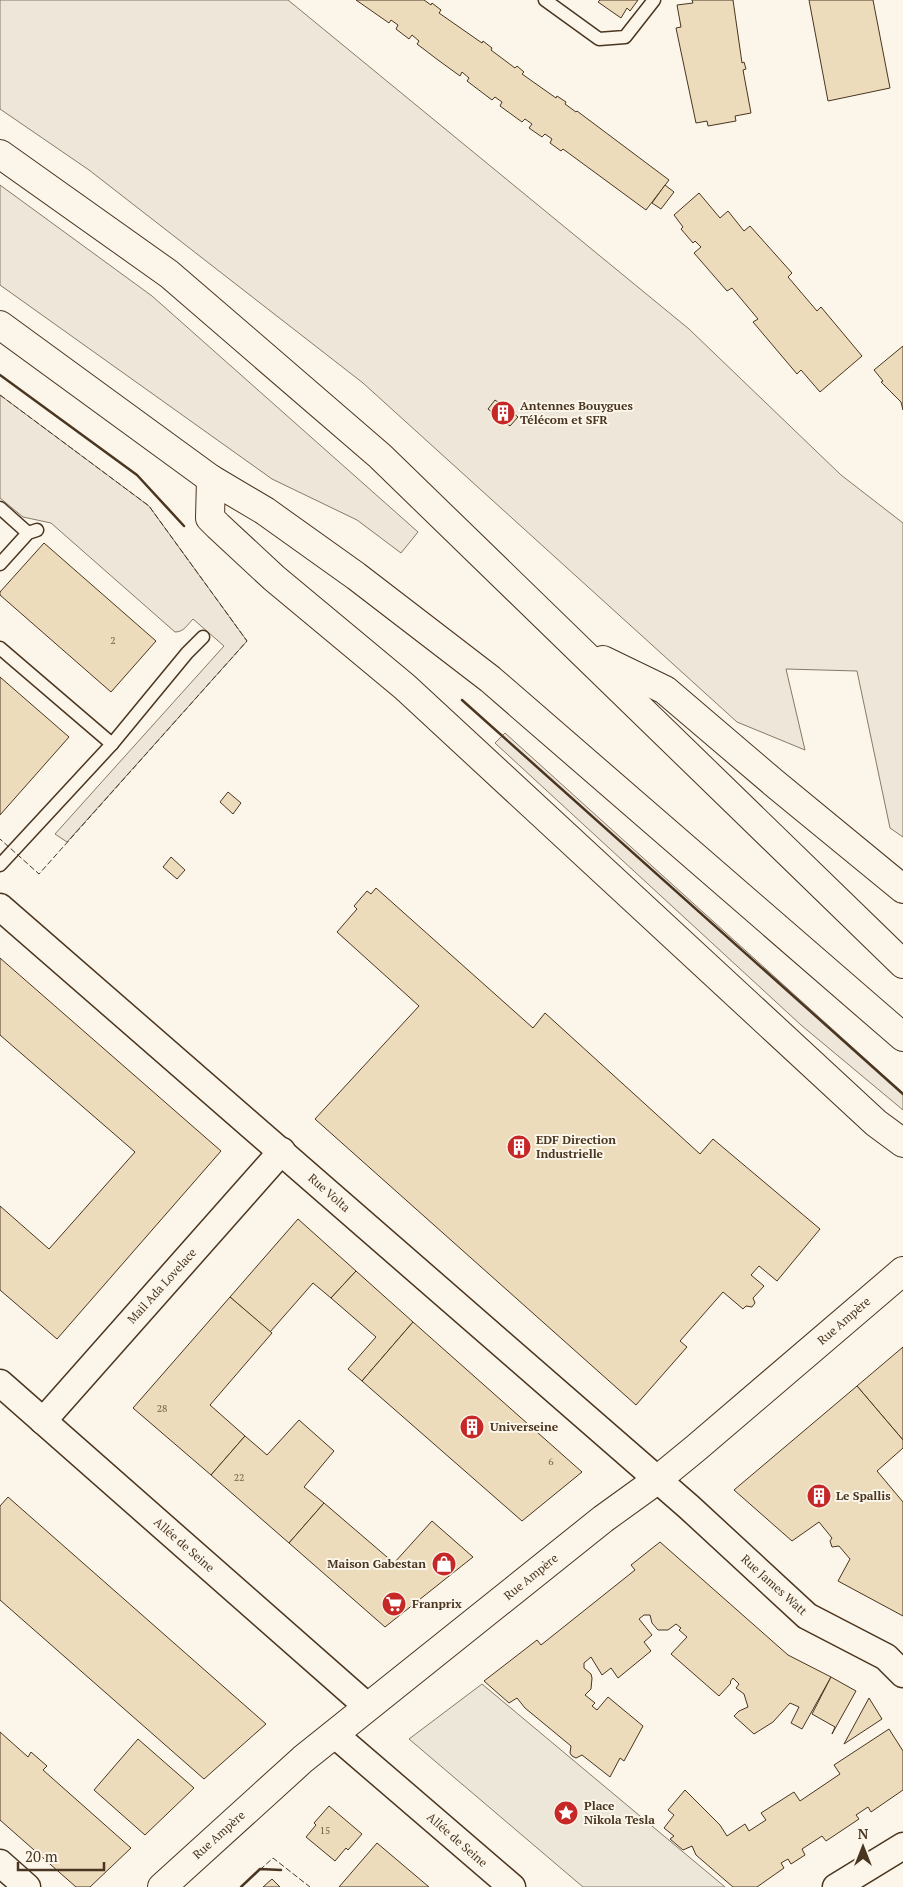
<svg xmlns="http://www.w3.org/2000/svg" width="903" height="1887" viewBox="0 0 903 1887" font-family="'PT Serif',serif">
<rect width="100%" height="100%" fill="#fbf6e9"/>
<g fill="#ede6d9" stroke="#887966">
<polygon points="0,0 288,0 689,329 841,475 903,523 903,837 890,828 857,671 786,669 805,750 737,722 363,383 89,170 0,109"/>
<polygon points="0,185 152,296 418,532 401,553 357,520 272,479 0,285"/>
<path d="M0 395 149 506 247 641 67 842 55 834 224 646 193 619C187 625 184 632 175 632L51 523 23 517 0 498Z"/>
<polygon points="505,733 903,1093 903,1110 801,1025 495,743"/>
</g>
<polygon fill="#ede7d9" stroke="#887966" points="482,1684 725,1887 583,1887 409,1739"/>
<g fill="#ecdcbc" stroke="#4a3520">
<polygon points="356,0 424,0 431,5 432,3 441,10 439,13 482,43 483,41 492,48 491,50 515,68 517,66 524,72 522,74 556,98 557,96 566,102 565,104 576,112 577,111 669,180 646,210 563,149 561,151 550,143 552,139 545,134 542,137 529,128 532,124 525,119 522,122 500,106 502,102 495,97 492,100 467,81 469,78 462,72 460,76 438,60 417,44 419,41 412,35 409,39 396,29 398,25 391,20 389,23"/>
<polygon points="600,0 638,0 630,11 627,8 621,18 598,2"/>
<polygon points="692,0 733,0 742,63 744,62 746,69 743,70 751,113 735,116 736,121 708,126 707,121 696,123 676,28 681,27 677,5 693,3"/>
<polygon points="809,0 873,0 890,88 828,101"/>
<polygon points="665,185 674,192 661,209 652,203"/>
<polygon points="699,193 720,218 728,211 744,231 750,226 792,273 788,277 817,311 821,307 862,356 820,392 801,370 797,374 753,322 758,319 732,288 727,291 694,253 701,247 695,241 693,243 681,229 683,227 674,215"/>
<polygon points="903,346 903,410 901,402 881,382 883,381 874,370"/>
<polygon points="495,400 518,417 510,426 488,409"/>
<polygon points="44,543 156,641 111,692 0,595 0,592"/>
<polygon points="0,677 69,737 0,815"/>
<polygon points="228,792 241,803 233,814 220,802"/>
<polygon points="171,857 185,870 177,879 163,867"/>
<polygon points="376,888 533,1028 545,1013 700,1154 713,1139 820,1229 777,1281 759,1266 751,1275 764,1286 753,1298 755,1303 752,1307 746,1306 743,1309 723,1292 680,1341 687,1347 636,1405 315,1119 419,1006 337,932 357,909 354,906 367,891 371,894"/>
<polygon points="0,958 221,1151 57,1339 0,1290 0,1206 49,1249 135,1152 0,1035"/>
<polygon points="298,1219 356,1271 331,1298 313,1283 270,1332 230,1297"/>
<polygon points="356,1271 413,1322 362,1381 348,1369 376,1337 331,1298"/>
<polygon points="230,1297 272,1333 210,1405 245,1436 211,1475 133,1408"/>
<polygon points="413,1322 582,1472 522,1521 362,1381"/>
<polygon points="903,1347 903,1440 857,1386"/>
<polygon points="857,1386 903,1440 903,1448 877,1471 903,1502 903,1616 838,1581 850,1559 839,1546 832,1547 830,1541 832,1538 819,1522 792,1541 734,1490"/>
<polygon points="299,1420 334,1451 304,1487 324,1503 289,1543 211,1475 245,1436 267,1455"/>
<polygon points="8,1497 266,1724 204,1779 0,1600 0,1506"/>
<polygon points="324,1503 394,1563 432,1521 473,1557 385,1627 289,1543"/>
<polygon points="660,1542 788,1655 831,1677 802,1729 791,1723 799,1707 790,1703 773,1722 754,1734 734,1716 739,1711 748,1707 744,1694 736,1688 739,1684 733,1678 730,1682 731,1683 719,1696 671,1654 687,1637 679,1630 681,1628 676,1624 668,1630 658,1630 652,1623 650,1615 644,1615 639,1619 652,1635 644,1642 651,1651 618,1678 611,1668 602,1675 591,1657 584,1663 584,1668 591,1674 592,1678 591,1689 585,1695 595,1703 592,1706 597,1710 608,1697 643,1726 624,1761 620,1758 610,1777 582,1755 576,1758 572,1756 570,1753 571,1746 525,1708 517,1698 509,1703 484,1681 537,1640 541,1645 635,1570 631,1565"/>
<polygon points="831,1677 856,1691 832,1734 835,1727 812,1714"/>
<polygon points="869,1698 882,1719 844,1744"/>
<polygon points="889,1729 903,1751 903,1790 871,1812 868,1807 856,1815 859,1819 826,1841 822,1836 802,1849 805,1855 791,1864 788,1859 781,1863 784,1868 757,1887 733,1887 696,1855 692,1846 683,1850 670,1839 674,1836 664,1828 674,1815 668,1810 685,1790 720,1825 727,1836 745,1824 749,1831 766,1820 761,1813 794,1792 800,1801 840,1774 834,1765"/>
<polygon points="0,1732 28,1757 31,1752 47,1766 43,1770 131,1848 90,1887 76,1887 0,1820"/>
<polygon points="138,1739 194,1788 145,1835 94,1790"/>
<polygon points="329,1806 362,1834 348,1850 346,1848 335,1861 306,1837 316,1825 314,1823"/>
<polygon points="377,1843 429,1887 339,1887"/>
<polygon points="272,1879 280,1887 263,1887"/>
</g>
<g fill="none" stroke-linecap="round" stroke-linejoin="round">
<defs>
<g id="lane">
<polyline points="545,0 599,39 625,37 654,0"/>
<polyline points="0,508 28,533"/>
<polyline points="0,564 28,533 37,530"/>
<polyline points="0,648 112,744"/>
<polyline points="0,865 112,744 187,653 203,637"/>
</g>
<g id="street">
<polyline points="0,907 689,1507 807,1616 886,1657 903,1674"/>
<polyline points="0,1383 368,1707"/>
<polyline points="43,1421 282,1151"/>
<polyline points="334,1734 512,1887"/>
<polyline points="0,1863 27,1887"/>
<polyline points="836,1887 903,1846"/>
</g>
<polyline id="secondary" points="162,1887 303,1759 603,1519 657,1480 696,1448 903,1271"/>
<g id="highway">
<polyline points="0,154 169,274 380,456 903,964"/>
<polyline points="0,325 211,479 265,511 356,576 490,679 903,1037"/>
<polyline points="211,479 210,518 218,526 274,578 405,687 876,1123 903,1143"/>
<polyline points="603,660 665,690 774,783 903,889"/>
</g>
</defs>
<use href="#lane" stroke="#4a3520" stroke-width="15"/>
<use href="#street" stroke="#4a3520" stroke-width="29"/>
<use href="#secondary" stroke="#4a3520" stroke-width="30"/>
<use href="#highway" stroke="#4a3520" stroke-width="30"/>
<use href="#lane" stroke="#fbf6e9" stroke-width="12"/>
<use href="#street" stroke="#fbf6e9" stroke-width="26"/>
<use href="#secondary" stroke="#fbf6e9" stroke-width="28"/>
<use href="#highway" stroke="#fbf6e9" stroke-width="28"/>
<g stroke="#4a3520" stroke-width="1" stroke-dasharray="6 2.5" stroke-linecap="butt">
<polyline points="0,395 149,506 247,641 39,874 0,839"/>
<polyline points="241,1887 273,1858 310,1887"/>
</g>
<g stroke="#4a3520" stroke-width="2.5">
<polyline points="0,375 137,475 184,526"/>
<polyline points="462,700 903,1094"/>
<polyline points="241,1887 260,1869 281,1870"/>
</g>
</g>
<defs>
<symbol id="building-disc" viewBox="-11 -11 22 22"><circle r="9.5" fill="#c62828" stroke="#fbf6e9"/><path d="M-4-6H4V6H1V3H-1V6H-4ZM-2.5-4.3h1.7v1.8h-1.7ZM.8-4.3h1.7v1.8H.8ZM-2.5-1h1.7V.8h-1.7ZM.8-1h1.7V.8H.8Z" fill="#fff"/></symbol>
<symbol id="shop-disc" viewBox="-11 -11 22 22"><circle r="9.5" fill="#c62828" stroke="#fbf6e9"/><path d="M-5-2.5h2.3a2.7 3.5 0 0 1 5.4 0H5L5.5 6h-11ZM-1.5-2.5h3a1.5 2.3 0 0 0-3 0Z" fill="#fff"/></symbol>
<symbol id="supermarket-disc" viewBox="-11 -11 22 22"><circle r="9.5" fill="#c62828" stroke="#fbf6e9"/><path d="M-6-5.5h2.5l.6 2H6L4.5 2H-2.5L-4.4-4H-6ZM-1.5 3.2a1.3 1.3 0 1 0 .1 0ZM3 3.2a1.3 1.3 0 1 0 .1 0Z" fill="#fff"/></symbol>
<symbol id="sight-disc" viewBox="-11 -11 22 22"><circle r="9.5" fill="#c62828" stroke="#fbf6e9"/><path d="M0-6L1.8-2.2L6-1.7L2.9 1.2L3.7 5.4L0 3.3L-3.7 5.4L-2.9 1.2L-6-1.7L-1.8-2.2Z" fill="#fff"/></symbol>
</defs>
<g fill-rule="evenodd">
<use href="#building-disc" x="489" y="399" width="28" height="28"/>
<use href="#building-disc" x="505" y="1133" width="28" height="28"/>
<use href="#building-disc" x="458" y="1413" width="28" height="28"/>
<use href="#building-disc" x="805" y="1482" width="28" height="28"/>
<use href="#shop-disc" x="430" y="1550" width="28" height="28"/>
<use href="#supermarket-disc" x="380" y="1590" width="28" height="28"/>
<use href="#sight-disc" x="552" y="1799" width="28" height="28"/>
</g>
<g text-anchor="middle" stroke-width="4" stroke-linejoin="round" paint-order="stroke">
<g font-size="10" fill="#725f47">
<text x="113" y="644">2</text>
<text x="162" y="1412">28</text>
<text x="551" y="1465">6</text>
<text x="239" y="1481">22</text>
<text x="325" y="1834">15</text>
</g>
<g font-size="12" font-weight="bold" fill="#4a3520" stroke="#fbf6e9" text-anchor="start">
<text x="520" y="410">Antennes Bouygues<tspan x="520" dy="14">Télécom et SFR</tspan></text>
<text x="536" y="1144">EDF Direction<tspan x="536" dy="14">Industrielle</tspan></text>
<text x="490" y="1431">Universeine</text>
<text x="836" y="1500">Le Spallis</text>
<text x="426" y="1568" text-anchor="end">Maison Gabestan</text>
<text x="412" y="1608">Franprix</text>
<text x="584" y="1810">Place<tspan x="584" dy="14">Nikola Tesla</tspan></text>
</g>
<g font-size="12" fill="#4a3520" stroke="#fbf6e9">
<text transform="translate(329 1193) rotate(41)" y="4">Rue Volta</text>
<text transform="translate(162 1286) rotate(-48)" y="4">Mail Ada Lovelace</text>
<text transform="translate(844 1321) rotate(-41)" y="4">Rue Ampère</text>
<text transform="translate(184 1545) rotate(41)" y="4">Allée de Seine</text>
<text transform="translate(531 1577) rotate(-39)" y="4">Rue Ampère</text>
<text transform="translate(774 1585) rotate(42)" y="4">Rue James Watt</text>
<text transform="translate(219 1835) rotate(-42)" y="4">Rue Ampère</text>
<text transform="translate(457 1840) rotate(41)" y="4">Allée de Seine</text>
</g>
</g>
<g transform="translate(863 1847)" stroke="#fbf6e9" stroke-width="4" paint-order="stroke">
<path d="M0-4L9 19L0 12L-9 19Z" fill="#4a3520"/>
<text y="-8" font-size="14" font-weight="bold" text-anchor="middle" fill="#4a3520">N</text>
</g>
<path d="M18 1862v8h86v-8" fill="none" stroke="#4a3520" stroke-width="2.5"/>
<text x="25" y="1862" font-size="15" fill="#4a3520" stroke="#fbf6e9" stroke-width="4" paint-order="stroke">20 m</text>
</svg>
